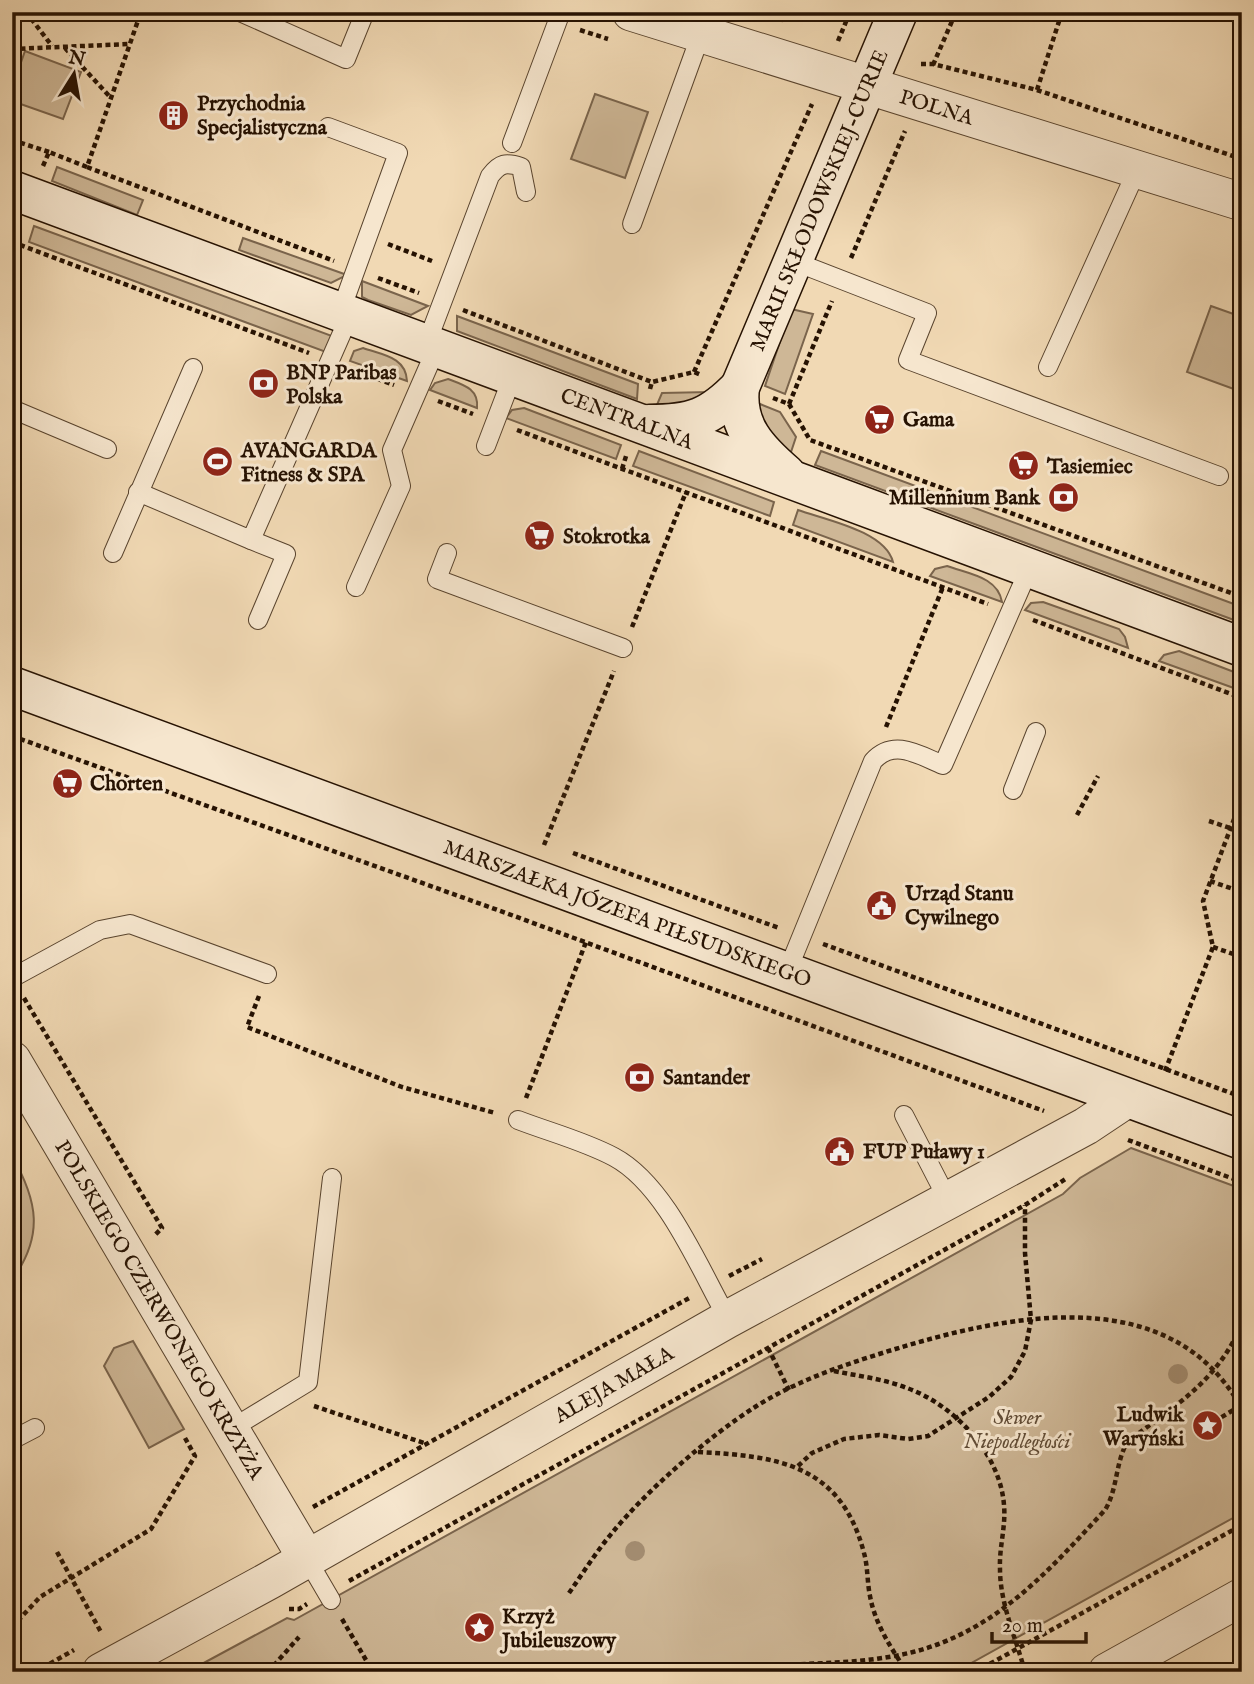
<svg xmlns="http://www.w3.org/2000/svg" width="1254" height="1684" viewBox="0 0 1254 1684" font-family="'IM FELL English',serif">
<rect width="100%" height="100%" fill="#f1d9b4"/>
<filter id="stains"><feTurbulence type="fractalNoise" baseFrequency=".00286" numOctaves="4"/><feColorMatrix values="0 0 0 0 .2 0 0 0 0 .09 0 0 0 0 .02 0 0 0 .5 -.17"/></filter>
<radialGradient id="worn" r=".72"><stop offset=".6" stop-color="#630" stop-opacity="0"/><stop offset="1" stop-color="#630" stop-opacity=".3"/></radialGradient>
<g fill="#ceb796" stroke="#7a644c" stroke-width="2">
<polygon points="25,51 81,72 63,119 12,101 12,88"/>
<polygon points="595,94 648,112 625,178 571,159"/>
<polygon points="57,167 143,200 137,215 52,181"/>
<polygon points="34,226 332,336 326,352 29,242"/>
<polygon points="243,238 347,275 331,283 239,250"/>
<polygon points="362,281 428,306 411,315 368,300 362,297"/>
<polygon points="1211,306 1242,317 1242,392 1187,372"/>
<polygon points="791,309 813,314 785,394 765,386"/>
<polygon points="457,316 638,384 637,399 457,331"/>
<path d="M363 348C383 355 406 357 407 381L350 361 354 351Z"/>
<path d="M448 379C464 385 479 389 477 408L430 390 435 383Z"/>
<polygon points="709,392 703,401 656,407 662,393"/>
<polygon points="760,404 780,412 796,437 791,452 775,448 757,413"/>
<polygon points="524,408 621,445 616,459 506,418 512,410"/>
<polygon points="639,451 774,502 770,516 633,466"/>
<polygon points="821,451 1242,607 1242,623 815,465"/>
<path d="M798 510C826 520 885 531 893 562L793 525Z"/>
<path d="M947 566C969 574 998 577 1002 602L930 576 935 569Z"/>
<polygon points="1043,602 1119,629 1125,637 1128,648 1025,610 1031,603"/>
<polygon points="1179,651 1242,675 1242,691 1159,661 1164,655"/>
<polygon points="1131,1148 1242,1189 1242,1513 955,1672 187,1672 287,1618 294,1620 1063,1194 1080,1178"/>
<path d="M12 1156C38 1201 44 1236 12 1280Z"/>
<polygon points="133,1341 184,1429 149,1448 104,1366 114,1348"/>
</g>
<g fill="none" stroke-linecap="round" stroke-linejoin="round">
<defs>
<g id="lane">
<polyline points="240,12 346,59 365,12"/>
<polyline points="328,127 398,153 340,313"/>
<polyline points="512,143 561,12"/>
<polyline points="632,224 701,34"/>
<polyline points="793,261 927,313 908,360 1219,476"/>
<path d="M426 345 490 176C500 163 506 162 521 167L526 192"/>
<polyline points="1048,367 1137,170"/>
<polyline points="12,409 107,449"/>
<polyline points="486,446 512,378"/>
<polyline points="138,492 251,540 349,317"/>
<polyline points="251,540 286,554 258,620"/>
<polyline points="113,553 193,368"/>
<polyline points="447,553 437,579 623,648"/>
<polyline points="356,587 401,486 392,450 436,349"/>
<polyline points="1013,790 1036,732"/>
<path d="M787 972 873 761C894 738 919 755 943 765L1029 569"/>
<polyline points="12,978 100,930 130,924 267,974"/>
<polyline points="904,1115 949,1202"/>
<path d="M518 1120C549 1132 584 1141 614 1157 666 1185 699 1268 728 1319"/>
<polyline points="231,1429 308,1382 332,1178"/>
<polyline points="12,1440 35,1428"/>
<polyline points="307,1559 331,1600"/>
</g>
<g id="street">
<path id="s1" d="M631 12 1242 202"/>
<path id="s2" d="M12 1060 307 1559"/>
<path id="s3" d="M101 1672 270 1580 728 1319 1086 1126 1128 1098"/>
<polyline points="1107,1672 1242,1597"/>
</g>
<g id="secondary">
<path id="s4" d="M12 190 1242 647"/>
<path d="M649 424C692 424 710 418 740 387"/>
<path id="s5" d="M786 474C758 450 735 426 740 387L898 12"/>
<path id="s6" d="M12 686 1242 1140"/>
</g>
</defs>
<use href="#lane" stroke="#59442e" stroke-width="20"/>
<use href="#street" stroke="#59442e" stroke-width="39"/>
<use href="#secondary" stroke="#261202" stroke-width="41"/>
<g stroke="#261202" stroke-width="4.5" stroke-dasharray="5 3.5" stroke-linecap="butt">
<polyline points="26,12 52,46"/>
<polyline points="758,12 783,20"/>
<polyline points="1211,12 1242,22"/>
<polyline points="580,30 608,39"/>
<polyline points="838,41 850,12"/>
<polyline points="65,48 111,98"/>
<polyline points="12,49 130,44"/>
<polyline points="921,64 933,64 1037,90 1242,159"/>
<polyline points="933,65 956,12"/>
<polyline points="1037,90 1062,12"/>
<polyline points="12,140 49,152"/>
<polyline points="43,166 49,152 87,167 141,12"/>
<polyline points="87,167 334,261"/>
<polyline points="12,242 309,353"/>
<polyline points="388,244 432,261"/>
<polyline points="851,258 905,131"/>
<polyline points="378,278 419,293"/>
<polyline points="463,310 652,382"/>
<polyline points="353,370 394,385"/>
<polyline points="694,372 812,104"/>
<polyline points="650,389 652,382 694,372 701,375"/>
<polyline points="773,398 789,404 810,440 1242,597"/>
<polyline points="438,401 473,414"/>
<polyline points="789,404 832,301"/>
<polyline points="517,430 988,604"/>
<polyline points="622,469 627,453"/>
<polyline points="1033,620 1242,698"/>
<polyline points="632,627 686,492"/>
<polyline points="886,727 943,587"/>
<polyline points="12,736 506,913 1044,1111"/>
<polyline points="1237,742 1242,744"/>
<polyline points="1077,815 1098,776"/>
<polyline points="1209,821 1230,828"/>
<polyline points="544,845 614,671"/>
<polyline points="573,853 779,928"/>
<polyline points="1210,881 1242,892"/>
<polyline points="823,944 1242,1097"/>
<polyline points="1213,947 1242,957"/>
<polyline points="259,996 247,1027 402,1087 495,1113"/>
<polyline points="24,998 162,1228 155,1235"/>
<polyline points="1165,1071 1213,947 1203,901 1242,798"/>
<polyline points="526,1098 586,942"/>
<polyline points="1128,1140 1242,1182"/>
<polyline points="729,1276 762,1259"/>
<polyline points="768,1348 789,1390"/>
<path d="M834 1371C858 1376 884 1379 907 1388 954 1405 1000 1453 1004 1505 1006 1527 999 1547 1000 1569 1000 1604 1016 1638 1025 1672"/>
<polyline points="314,1406 427,1444"/>
<polyline points="1207,1426 1240,1406"/>
<path d="M698 1452C777 1456 841 1464 864 1553 868 1567 867 1582 870 1596 875 1624 891 1648 907 1672"/>
<polyline points="798,1466 812,1453 844,1439 879,1435 908,1439 928,1436 989,1397 1011,1377 1025,1351 1031,1320 1025,1253 1025,1205"/>
<polyline points="313,1507 691,1297"/>
<polyline points="57,1552 102,1634"/>
<polyline points="349,1581 1025,1205 1067,1178"/>
<path d="M569 1593C583 1573 596 1552 612 1533 647 1490 708 1437 755 1407 799 1379 852 1362 902 1347 1016 1313 1173 1283 1242 1409"/>
<polyline points="289,1609 299,1609 307,1604"/>
<polyline points="342,1619 373,1672"/>
<polyline points="12,1627 40,1597 151,1529 195,1456 185,1438"/>
<polyline points="35,1672 74,1650"/>
<polyline points="268,1672 299,1637"/>
<path d="M751 1672 766 1666C808 1663 852 1664 894 1656 988 1640 1044 1576 1105 1510 1118 1489 1115 1462 1128 1441 1175 1406 1219 1380 1242 1323"/>
<polyline points="975,1672 1242,1525"/>
<polyline points="1225,1672 1242,1662"/>
</g>
<use href="#lane" stroke="#f6e6ce" stroke-width="18"/>
<use href="#street" stroke="#f6e6ce" stroke-width="37"/>
<use href="#secondary" stroke="#f6e6ce" stroke-width="38"/>
</g>
<g fill="#a28b6f">
<circle cx="1178" cy="1374" r="10"/>
<circle cx="635" cy="1551" r="10"/>
</g>
<defs>
<symbol id="building-disc" viewBox="-11 -11 22 22"><circle r="9.5" fill="#8f2418" stroke="#f6e6ce"/><path d="M-4-6H4V6H1V3H-1V6H-4ZM-2.5-4.3h1.7v1.8h-1.7ZM.8-4.3h1.7v1.8H.8ZM-2.5-1h1.7V.8h-1.7ZM.8-1h1.7V.8H.8Z" fill="#fff"/></symbol>
<symbol id="bank-disc" viewBox="-11 -11 22 22"><circle r="9.5" fill="#8f2418" stroke="#f6e6ce"/><path d="M-6-4H6V4H-6ZM0-2.3a2.3 2.3 0 1 0 0 4.6a2.3 2.3 0 1 0 0-4.6Z" fill="#fff"/></symbol>
<symbol id="supermarket-disc" viewBox="-11 -11 22 22"><circle r="9.5" fill="#8f2418" stroke="#f6e6ce"/><path d="M-6-5.5h2.5l.6 2H6L4.5 2H-2.5L-4.4-4H-6ZM-1.5 3.2a1.3 1.3 0 1 0 .1 0ZM3 3.2a1.3 1.3 0 1 0 .1 0Z" fill="#fff"/></symbol>
<symbol id="stadium-disc" viewBox="-11 -11 22 22"><circle r="9.5" fill="#8f2418" stroke="#f6e6ce"/><path d="M0-5a6.5 5 0 1 0 0 10a6.5 5 0 1 0 0-10ZM-3.5-1.8h7v3.6h-7Z" fill="#fff"/></symbol>
<symbol id="civic-disc" viewBox="-11 -11 22 22"><circle r="9.5" fill="#8f2418" stroke="#f6e6ce"/><path d="M-.6-6.5H3V-4.5H.6V-3L4-1V1h2V6H-6V1h2V-1L-.6-3ZM-1.2 2.5V6h2.4V2.5Z" fill="#fff"/></symbol>
<symbol id="sight-disc" viewBox="-11 -11 22 22"><circle r="9.5" fill="#8f2418" stroke="#f6e6ce"/><path d="M0-6L1.8-2.2L6-1.7L2.9 1.2L3.7 5.4L0 3.3L-3.7 5.4L-2.9 1.2L-6-1.7L-1.8-2.2Z" fill="#fff"/></symbol>
</defs>
<g fill-rule="evenodd">
<use href="#building-disc" x="156" y="98" width="35" height="35"/>
<use href="#bank-disc" x="246" y="366" width="35" height="35"/>
<use href="#supermarket-disc" x="862" y="402" width="35" height="35"/>
<use href="#stadium-disc" x="200" y="444" width="35" height="35"/>
<use href="#supermarket-disc" x="1006" y="448" width="35" height="35"/>
<use href="#bank-disc" x="1046" y="480" width="35" height="35"/>
<use href="#supermarket-disc" x="522" y="518" width="35" height="35"/>
<use href="#supermarket-disc" x="50" y="766" width="35" height="35"/>
<use href="#civic-disc" x="864" y="888" width="35" height="35"/>
<use href="#bank-disc" x="622" y="1060" width="35" height="35"/>
<use href="#civic-disc" x="822" y="1134" width="35" height="35"/>
<use href="#sight-disc" x="1190" y="1408" width="35" height="35"/>
<use href="#sight-disc" x="462" y="1610" width="35" height="35"/>
</g>
<g text-anchor="middle" stroke-width="6" stroke-linejoin="round" paint-order="stroke">
<g font-size="21" font-weight="bold" fill="#261202" stroke="#f6e6ce" text-anchor="start">
<text x="197" y="110">Przychodnia<tspan x="197" dy="24">Specjalistyczna</tspan></text>
<text x="286" y="379">BNP Paribas<tspan x="286" dy="24">Polska</tspan></text>
<text x="903" y="426">Gama</text>
<text x="241" y="457">AVANGARDA<tspan x="241" dy="24">Fitness &amp; SPA</tspan></text>
<text x="1047" y="473">Tasiemiec</text>
<text x="1040" y="504" text-anchor="end">Millennium Bank</text>
<text x="563" y="543">Stokrotka</text>
<text x="90" y="790">Chorten</text>
<text x="905" y="900">Urząd Stanu<tspan x="905" dy="24">Cywilnego</tspan></text>
<text x="663" y="1084">Santander</text>
<text x="863" y="1158">FUP Puławy 1</text>
<text x="1184" y="1421" text-anchor="end">Ludwik<tspan x="1184" dy="24">Waryński</tspan></text>
<text x="502" y="1623">Krzyż<tspan x="502" dy="24">Jubileuszowy</tspan></text>
</g>
<g font-size="21" fill="#261202" stroke="#f6e6ce">
<text dy="7" stroke="none"><textPath href="#s1" startOffset="320">POLNA</textPath></text>
<text dy="7" stroke="none"><textPath href="#s5" startOffset="306">MARII SKŁODOWSKIEJ-CURIE</textPath></text>
<text dy="7" stroke="none"><textPath href="#s4" startOffset="656">CENTRALNA</textPath></text>
<text dy="7" stroke="none"><textPath href="#s6" startOffset="656">MARSZAŁKA JÓZEFA PIŁSUDSKIEGO</textPath></text>
<text dy="7" stroke="none"><textPath href="#s2" startOffset="290">POLSKIEGO CZERWONEGO KRZYŻA</textPath></text>
<text dy="7" stroke="none"><textPath href="#s3" startOffset="588">ALEJA MAŁA</textPath></text>
</g>
<g font-size="21" font-style="italic" fill="#614c36" stroke="#f6e6ce">
<text x="1017" y="1424">Skwer<tspan x="1017" dy="24">Niepodległości</tspan></text>
</g>
</g>
<rect width="1254" height="1684" fill="none" stroke="#f1d9b4" stroke-width="42"/>
<rect x="14" y="14" width="1226" height="1656" fill="none" stroke="#261202" stroke-width="3.5"/>
<rect x="21" y="21" width="1212" height="1642" fill="none" stroke="#261202" stroke-width="2"/>
<g transform="translate(74 74) rotate(11)" stroke="#f6e6ce" stroke-width="5" paint-order="stroke">
<path d="M0-5L12 26L0 18L-12 26Z" fill="#261202"/>
<text y="-10" font-size="19" font-weight="bold" text-anchor="middle" fill="#261202">N</text>
</g>
<path d="M992 1632v10h94v-10" fill="none" stroke="#261202" stroke-width="3.5"/>
<text x="1002" y="1632" font-size="21" fill="#261202" stroke="#f6e6ce" stroke-width="5" paint-order="stroke">20 m</text>
<rect width="100%" height="100%" filter="url(#stains)"/>
<rect width="100%" height="100%" fill="url(#worn)"/>
</svg>
